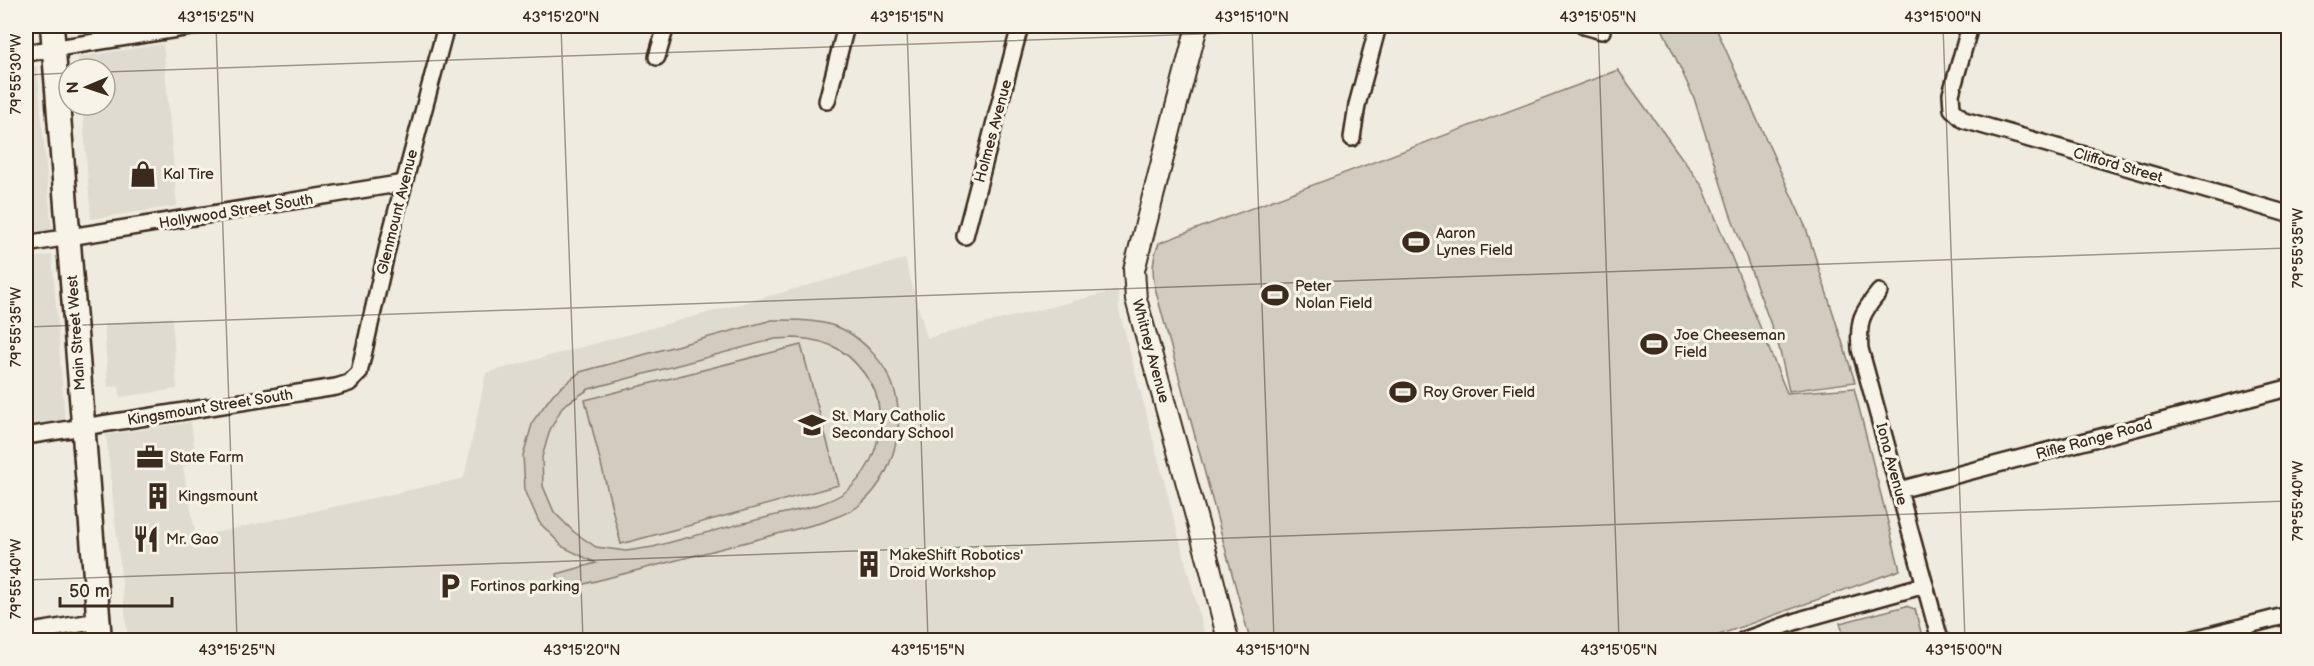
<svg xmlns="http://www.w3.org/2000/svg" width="2314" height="666" viewBox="0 0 2314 666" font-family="'Balsamiq Sans',sans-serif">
<rect width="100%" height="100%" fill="#efebe0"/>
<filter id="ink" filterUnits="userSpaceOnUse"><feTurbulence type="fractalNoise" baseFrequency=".0167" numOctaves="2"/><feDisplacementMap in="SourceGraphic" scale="12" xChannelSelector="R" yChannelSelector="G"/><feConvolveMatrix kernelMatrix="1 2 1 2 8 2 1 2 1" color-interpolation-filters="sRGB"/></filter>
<g filter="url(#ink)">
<g fill="#e0dbd0">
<polygon points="163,44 177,206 91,219 82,105 105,105 105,69 79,69 78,57"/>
<polygon points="37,66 52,232 26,236 26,67"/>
<polygon points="52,255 65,420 26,425 26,258"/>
<polygon points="905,259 927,338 1118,290 1119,310 1206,640 128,640 106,435 191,422 196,462 183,467 196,537 464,478 486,373"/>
<polygon points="172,317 177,389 120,397 119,386 108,387 104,324"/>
</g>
<g fill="#d1cbc0" stroke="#867a6f" stroke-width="1.5" fill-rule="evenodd">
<polygon points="1661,26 1715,26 1806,228 1855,382 1789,391 1779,347 1730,213 1694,98"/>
<path d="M1618 70 1703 187 1787 393 1854 388 1900 570 1705 640H1250L1155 288C1152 271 1152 259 1159 243Z"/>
<path d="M772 320C797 320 826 319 848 332 866 343 884 363 892 383 908 424 893 480 857 507 848 514 834 517 824 522L561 590 557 574 596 563 563 547 539 522 525 490 523 455 533 421 553 394 580 372ZM795 338C833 340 852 353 872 385 879 397 880 416 879 430 877 453 865 477 845 492 825 506 796 510 772 516 732 526 692 536 653 547L626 551 596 547 574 532 554 512 543 486 542 457 550 430 563 406 589 389 775 339Z"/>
<polygon points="801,345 839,485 621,544 585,400"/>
<polygon points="1906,606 1915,609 1923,640 1845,640 1840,623"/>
</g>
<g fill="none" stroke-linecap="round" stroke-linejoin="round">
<defs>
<g id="minor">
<polyline points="1584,26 1602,31"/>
<polyline points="1970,26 1951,94 1952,109 1964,120 2288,214"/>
<polyline points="26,53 196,26"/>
<polyline points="657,57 666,26"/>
<polyline points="827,101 846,26"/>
<polyline points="1352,138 1357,105 1378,26"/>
<polyline points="965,236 1020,26"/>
<polyline points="26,244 404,183"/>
<path d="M1879 292C1861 314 1858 320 1860 349L1940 640"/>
<polyline points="26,436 336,387 349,383 359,373 390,236 446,26"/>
<polyline points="1899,490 2288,388"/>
<polyline points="26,633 98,621"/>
<polyline points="1744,640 1803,619 1925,585"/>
<polyline points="2190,640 2288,615"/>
</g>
<polyline id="tertiary" points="1197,26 1134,270 1136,299 1210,567 1228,640"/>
<polyline id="secondary" points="52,26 100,640"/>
</defs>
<use href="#minor" stroke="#3b2a1e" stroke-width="20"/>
<use href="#tertiary" stroke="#3b2a1e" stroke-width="24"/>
<use href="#secondary" stroke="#3b2a1e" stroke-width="27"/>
<use href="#minor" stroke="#f7f3e8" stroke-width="15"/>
<use href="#tertiary" stroke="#f7f3e8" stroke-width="20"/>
<use href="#secondary" stroke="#f7f3e8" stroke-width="22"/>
</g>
</g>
<path fill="none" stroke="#3b2a1e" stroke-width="1.5" stroke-opacity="0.45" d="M216 26 237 640M561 26 583 640M907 26 928 640M1252 26 1274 640M1598 26 1619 640M1943 26 1965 640M105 72 1434 26M26 75 69 73M26 327 2288 248M26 580 2288 501"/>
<defs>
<symbol id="shop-bare" viewBox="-9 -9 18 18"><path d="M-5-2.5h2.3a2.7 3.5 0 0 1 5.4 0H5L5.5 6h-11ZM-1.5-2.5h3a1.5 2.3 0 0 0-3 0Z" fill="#3b2a1e" stroke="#f7f3e8" stroke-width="2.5" paint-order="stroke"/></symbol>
<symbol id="stadium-bare" viewBox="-9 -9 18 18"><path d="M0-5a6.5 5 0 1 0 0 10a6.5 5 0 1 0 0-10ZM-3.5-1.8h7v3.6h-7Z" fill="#3b2a1e" stroke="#f7f3e8" stroke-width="2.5" paint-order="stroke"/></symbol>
<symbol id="school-bare" viewBox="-9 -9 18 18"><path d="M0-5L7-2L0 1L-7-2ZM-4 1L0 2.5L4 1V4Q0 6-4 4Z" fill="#3b2a1e" stroke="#f7f3e8" stroke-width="2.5" paint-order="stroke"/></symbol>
<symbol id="office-bare" viewBox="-9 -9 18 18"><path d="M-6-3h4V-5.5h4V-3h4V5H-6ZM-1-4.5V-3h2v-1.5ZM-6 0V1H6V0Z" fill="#3b2a1e" stroke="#f7f3e8" stroke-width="2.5" paint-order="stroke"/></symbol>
<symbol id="building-bare" viewBox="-9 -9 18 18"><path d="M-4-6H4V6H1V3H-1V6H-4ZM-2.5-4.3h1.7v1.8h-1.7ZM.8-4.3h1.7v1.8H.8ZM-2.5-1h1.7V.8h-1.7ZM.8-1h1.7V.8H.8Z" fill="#3b2a1e" stroke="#f7f3e8" stroke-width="2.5" paint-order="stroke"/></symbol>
<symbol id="restaurant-bare" viewBox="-9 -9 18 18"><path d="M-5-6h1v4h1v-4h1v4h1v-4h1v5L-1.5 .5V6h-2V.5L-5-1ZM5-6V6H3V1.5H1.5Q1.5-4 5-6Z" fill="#3b2a1e" stroke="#f7f3e8" stroke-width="2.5" paint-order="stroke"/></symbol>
<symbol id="parking-bare" viewBox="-9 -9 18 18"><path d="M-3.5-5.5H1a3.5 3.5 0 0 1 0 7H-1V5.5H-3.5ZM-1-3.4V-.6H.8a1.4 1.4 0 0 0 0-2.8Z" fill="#3b2a1e" stroke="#f7f3e8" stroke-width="2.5" paint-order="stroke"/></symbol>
</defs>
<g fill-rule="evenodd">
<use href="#shop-bare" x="124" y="155" width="38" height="38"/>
<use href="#stadium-bare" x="1397" y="223" width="38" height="38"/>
<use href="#stadium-bare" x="1256" y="276" width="38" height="38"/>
<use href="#stadium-bare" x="1635" y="325" width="38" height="38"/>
<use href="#stadium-bare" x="1384" y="373" width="38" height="38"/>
<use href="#school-bare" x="793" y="406" width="38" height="38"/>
<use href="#office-bare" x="131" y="438" width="38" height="38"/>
<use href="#building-bare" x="139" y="477" width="38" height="38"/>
<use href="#restaurant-bare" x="127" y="520" width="38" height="38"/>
<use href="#building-bare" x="850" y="545" width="38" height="38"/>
<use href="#parking-bare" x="431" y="567" width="38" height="38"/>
</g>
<g text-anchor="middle" stroke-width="6" stroke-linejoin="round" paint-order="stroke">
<g font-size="15" fill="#3b2a1e" stroke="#f7f3e8">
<text transform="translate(993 131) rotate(-75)" y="5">Holmes Avenue</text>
<text transform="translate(2118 165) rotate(16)" y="5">Clifford Street</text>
<text transform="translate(236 211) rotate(-9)" y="5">Hollywood Street South</text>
<text transform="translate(397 212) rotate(-76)" y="5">Glenmount Avenue</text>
<text transform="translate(76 333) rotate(-94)" y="5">Main Street West</text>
<text transform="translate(1151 351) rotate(75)" y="5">Whitney Avenue</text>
<text transform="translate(210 407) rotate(-9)" y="5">Kingsmount Street South</text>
<text transform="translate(2094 439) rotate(-15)" y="5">Rifle Range Road</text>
<text transform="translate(1892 464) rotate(75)" y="5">Iona Avenue</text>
</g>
<g font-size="15" fill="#3b2a1e" stroke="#f7f3e8" text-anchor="start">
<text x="163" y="179">Kal Tire</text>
<text x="1436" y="238">Aaron<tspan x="1436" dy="17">Lynes Field</tspan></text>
<text x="1295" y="291">Peter<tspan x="1295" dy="17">Nolan Field</tspan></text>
<text x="1674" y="340">Joe Cheeseman<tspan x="1674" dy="17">Field</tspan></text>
<text x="1423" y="397">Roy Grover Field</text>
<text x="832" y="421">St. Mary Catholic<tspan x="832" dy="17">Secondary School</tspan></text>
<text x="170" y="462">State Farm</text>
<text x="178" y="501">Kingsmount</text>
<text x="166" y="544">Mr. Gao</text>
<text x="889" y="560">MakeShift Robotics'<tspan x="889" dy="17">Droid Workshop</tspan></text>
<text x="470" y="591">Fortinos parking</text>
</g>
</g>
<rect width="2314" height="666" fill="none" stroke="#f7f3e8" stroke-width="66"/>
<g transform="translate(87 87) rotate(268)"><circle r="28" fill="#f7f3e8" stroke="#aca397" stroke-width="1.5"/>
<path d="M0-4.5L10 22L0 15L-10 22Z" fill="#3b2a1e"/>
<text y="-9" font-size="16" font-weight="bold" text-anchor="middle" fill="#3b2a1e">N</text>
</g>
<path d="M60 597v9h112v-9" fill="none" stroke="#3b2a1e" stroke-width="3"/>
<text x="69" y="597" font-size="18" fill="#3b2a1e" stroke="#f7f3e8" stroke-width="4.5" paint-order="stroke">50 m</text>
<rect x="33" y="33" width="2248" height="600" fill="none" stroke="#3b2a1e" stroke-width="2"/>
<g font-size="15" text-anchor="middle" fill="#3b2a1e">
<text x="216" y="22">43°15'25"N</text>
<text x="561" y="22">43°15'20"N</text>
<text x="907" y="22">43°15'15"N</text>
<text x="1252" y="22">43°15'10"N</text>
<text x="1598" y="22">43°15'05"N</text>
<text x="1943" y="22">43°15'00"N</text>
<text transform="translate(16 74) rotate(-90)" y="5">79°55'30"W</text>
<text transform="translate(2298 248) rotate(-90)" y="5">79°55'35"W</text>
<text transform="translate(16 327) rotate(-90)" y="5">79°55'35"W</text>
<text transform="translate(2298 501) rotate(-90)" y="5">79°55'40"W</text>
<text transform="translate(16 579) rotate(-90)" y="5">79°55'40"W</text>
<text x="237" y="655">43°15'25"N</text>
<text x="582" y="655">43°15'20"N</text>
<text x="928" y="655">43°15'15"N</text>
<text x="1273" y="655">43°15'10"N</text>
<text x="1619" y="655">43°15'05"N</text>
<text x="1964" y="655">43°15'00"N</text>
</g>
</svg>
